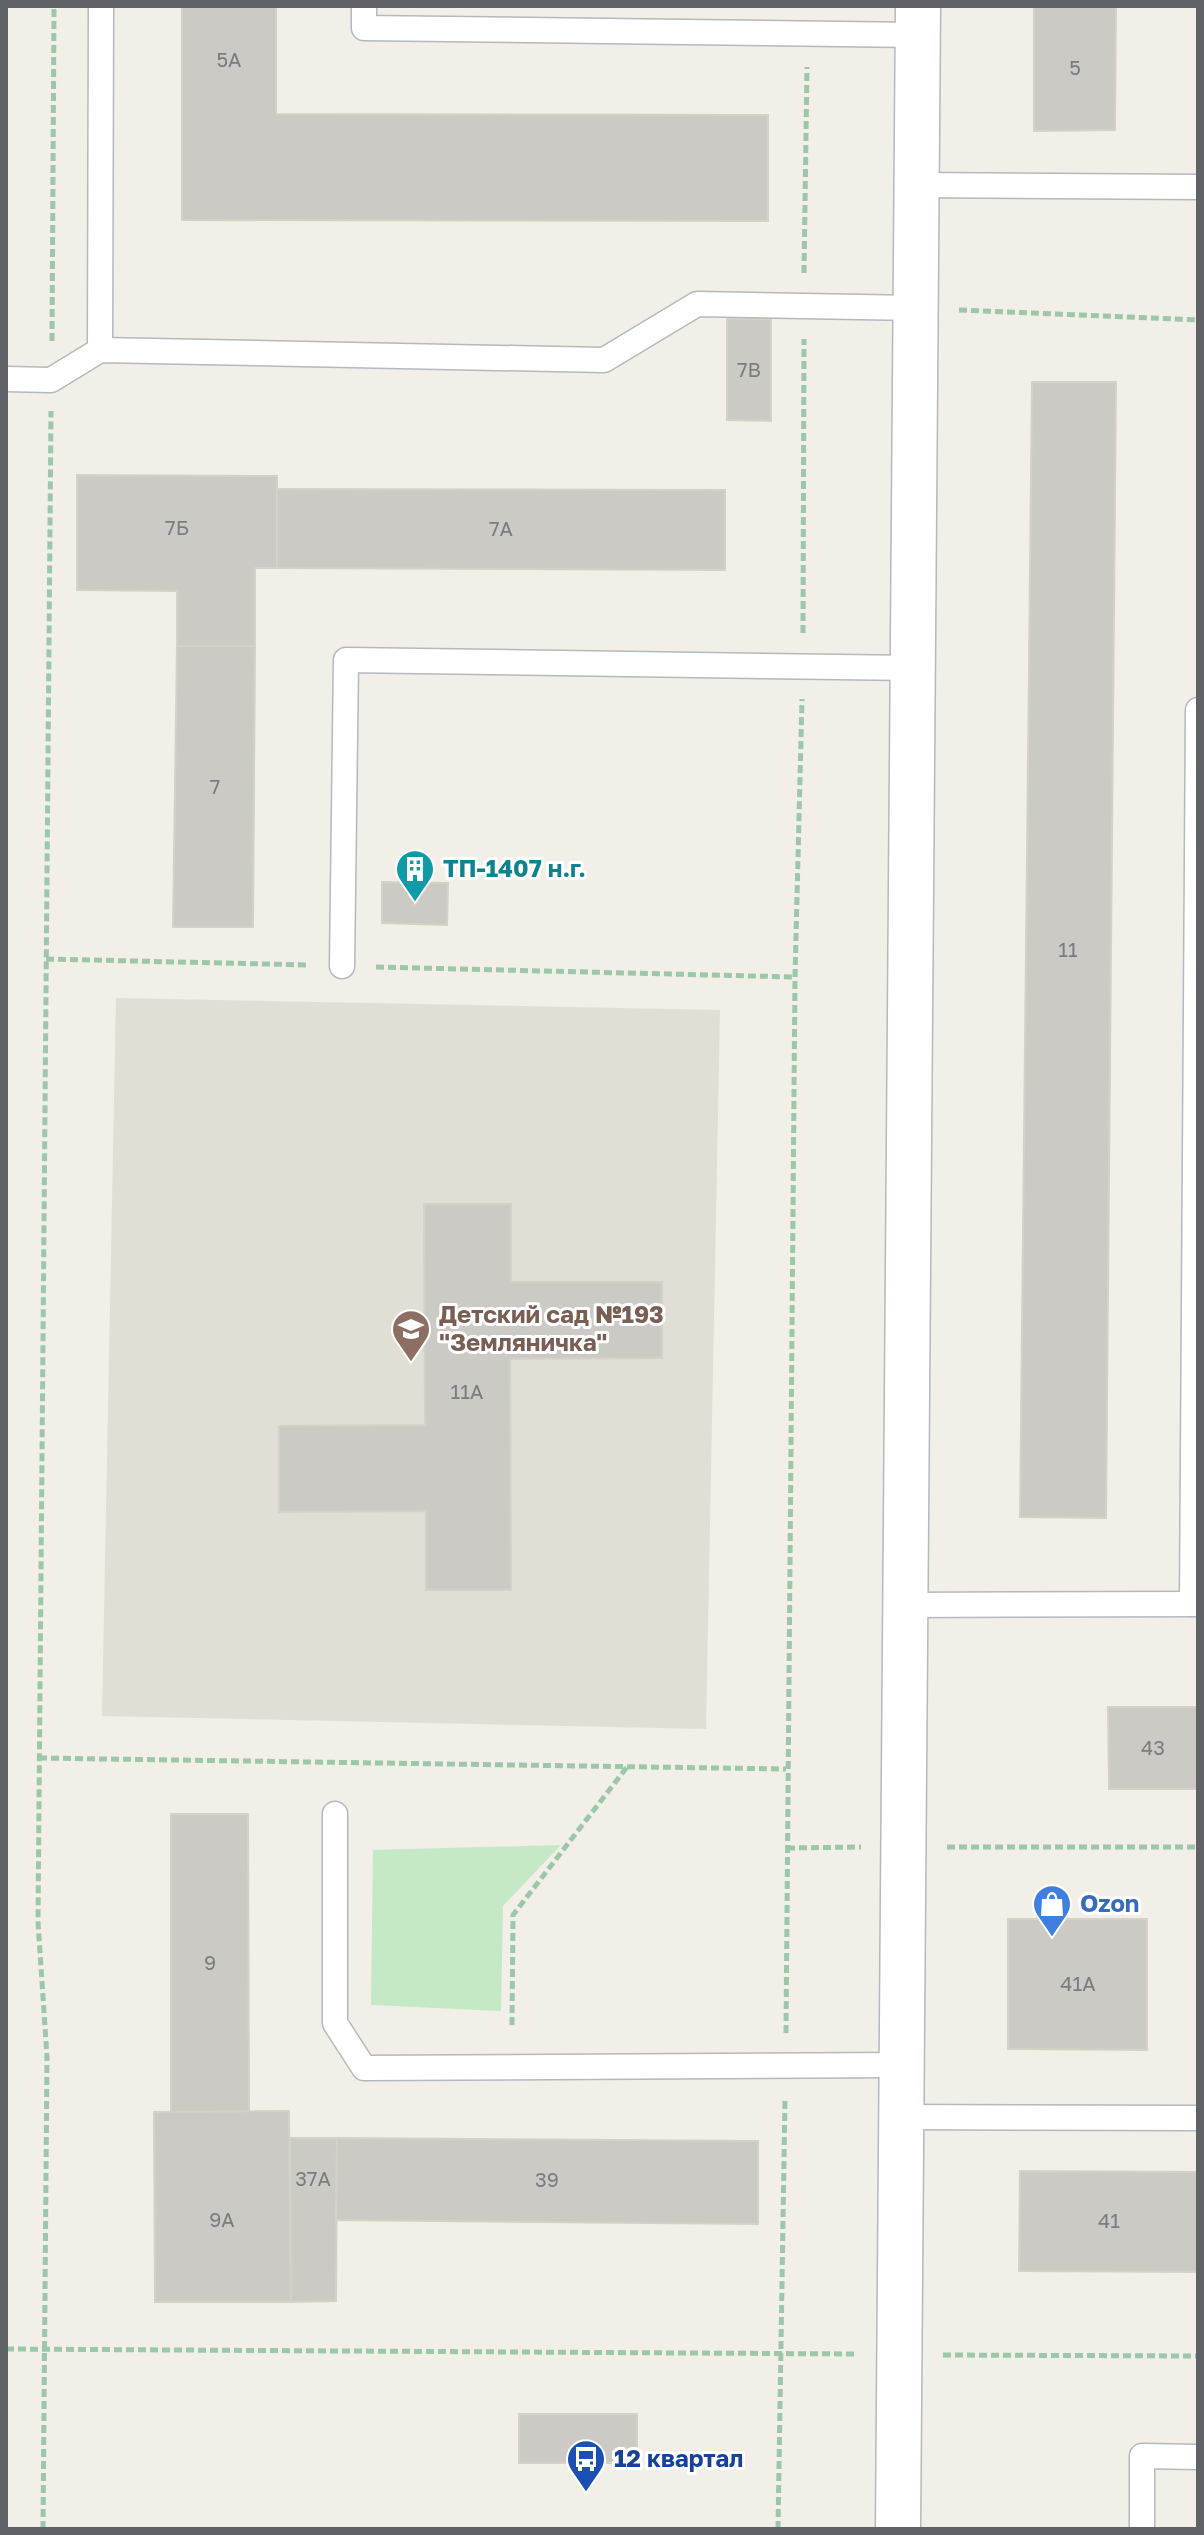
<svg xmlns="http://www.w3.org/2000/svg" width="1204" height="2535" viewBox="0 0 1204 2535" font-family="'Golos Text',sans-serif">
<rect width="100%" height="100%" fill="#f1efe8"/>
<polygon fill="#e1ded6" points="116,998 720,1010 706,1729 102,1716"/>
<polygon fill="#c5e8c5" points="561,1845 503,1906 501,2011 371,2005 373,1850"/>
<g fill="#cccac5" stroke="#d6d1c6" stroke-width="2">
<polygon points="182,6 276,6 276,114 768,115 768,221 182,220"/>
<polygon points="1034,6 1116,6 1115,130 1034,131"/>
<polygon points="727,319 771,319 771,421 727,420"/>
<polygon points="1032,382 1116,382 1106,1518 1020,1517"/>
<polygon points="77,475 277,476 277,568 255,568 255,646 177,646 177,591 77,590"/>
<polygon points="277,489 725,490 725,570 277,568"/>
<polygon points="177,646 255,646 253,927 173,927"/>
<polygon points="382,882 448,883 447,925 382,923"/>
<polygon points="424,1204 511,1204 511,1282 662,1282 662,1358 510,1359 511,1590 426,1590 426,1511 279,1512 279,1426 425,1425"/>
<polygon points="1108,1707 1198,1707 1198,1789 1109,1789"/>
<polygon points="171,1814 248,1814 249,2112 171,2112"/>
<polygon points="1008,1919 1147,1919 1147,2050 1008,2049"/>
<polygon points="289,2111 291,2302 155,2302 154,2112"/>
<polygon points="290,2138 337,2138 336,2301 291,2302"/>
<polygon points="337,2138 758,2141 758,2224 336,2220"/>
<polygon points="1020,2171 1198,2172 1198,2272 1019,2271"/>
<rect x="519" y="2414" width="118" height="49"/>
</g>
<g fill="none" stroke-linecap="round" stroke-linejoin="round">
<defs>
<g id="lane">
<polyline points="364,6 364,28 917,35"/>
<polyline points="916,185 1198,187"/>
<polyline points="100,350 101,6"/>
<polyline points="6,379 51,380 100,350 604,360 697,304 915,308"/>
<polyline points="342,966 346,660 912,668"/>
<polyline points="1192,1604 1198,710"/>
<polyline points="905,1605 1198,1604"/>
<polyline points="335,1814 335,2023 364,2068 902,2065"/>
<polyline points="902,2117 1198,2118"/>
<polyline points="1142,2529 1142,2456 1198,2457"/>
</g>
<polyline id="street" points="898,2529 918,6"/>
</defs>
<use href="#lane" stroke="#b5b8bc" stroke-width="27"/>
<use href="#street" stroke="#b5b8bc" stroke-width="47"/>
<g stroke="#9cc7a9" stroke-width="5" stroke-dasharray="8 4" stroke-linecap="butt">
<polyline points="804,273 807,67"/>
<polyline points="959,310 1198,320"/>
<polyline points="52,341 54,6"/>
<polyline points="803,633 804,339"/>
<polyline points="46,959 310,965"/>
<polyline points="376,967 795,977"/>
<polyline points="39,1758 786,1769"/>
<polyline points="947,1847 1198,1847"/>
<polyline points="787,1848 861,1847"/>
<polyline points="512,2025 513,1915 627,1767"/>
<polyline points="786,2033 795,977 802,699"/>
<polyline points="6,2349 857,2354"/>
<polyline points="943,2355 1198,2356"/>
<polyline points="43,2529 47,2057 38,1922 51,411"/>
<polyline points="778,2529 785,2099"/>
</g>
<use href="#lane" stroke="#fff" stroke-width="24"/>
<use href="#street" stroke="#fff" stroke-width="44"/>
</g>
<defs>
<symbol id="building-pin" viewBox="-11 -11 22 30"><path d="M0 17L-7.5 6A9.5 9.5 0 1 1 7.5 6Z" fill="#0f9aa8" stroke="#fff"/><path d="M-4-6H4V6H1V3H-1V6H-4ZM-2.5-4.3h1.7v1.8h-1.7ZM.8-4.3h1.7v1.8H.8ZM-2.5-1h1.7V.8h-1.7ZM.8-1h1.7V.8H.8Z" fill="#fff"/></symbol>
<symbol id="school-pin" viewBox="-11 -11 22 30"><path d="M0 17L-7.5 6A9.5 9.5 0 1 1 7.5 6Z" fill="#8d6e63" stroke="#fff"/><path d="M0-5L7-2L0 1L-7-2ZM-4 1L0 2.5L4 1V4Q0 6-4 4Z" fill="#fff"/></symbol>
<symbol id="shop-pin" viewBox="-11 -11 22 30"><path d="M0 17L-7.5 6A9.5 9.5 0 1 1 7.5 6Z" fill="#3f7fe0" stroke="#fff"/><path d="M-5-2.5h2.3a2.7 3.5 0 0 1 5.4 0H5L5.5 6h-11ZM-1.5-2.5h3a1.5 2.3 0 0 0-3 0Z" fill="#fff"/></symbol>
<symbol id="bus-pin" viewBox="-11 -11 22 30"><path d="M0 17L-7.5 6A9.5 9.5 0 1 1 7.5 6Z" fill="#1a4fb4" stroke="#fff"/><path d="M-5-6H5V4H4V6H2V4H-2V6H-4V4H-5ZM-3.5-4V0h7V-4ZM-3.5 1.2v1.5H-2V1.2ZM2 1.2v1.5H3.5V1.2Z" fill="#fff"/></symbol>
</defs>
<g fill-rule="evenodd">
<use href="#building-pin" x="393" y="847" width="44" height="60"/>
<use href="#school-pin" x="389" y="1307" width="44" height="60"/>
<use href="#shop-pin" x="1030" y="1882" width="44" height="60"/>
<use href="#bus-pin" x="564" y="2437" width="44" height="60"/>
</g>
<g text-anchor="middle" stroke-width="6" stroke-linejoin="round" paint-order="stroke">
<g font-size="20" fill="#7a7d7f">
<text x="229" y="67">5А</text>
<text x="1075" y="75">5</text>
<text x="749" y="377">7В</text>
<text x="177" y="535">7Б</text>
<text x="501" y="536">7А</text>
<text x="215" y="794">7</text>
<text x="1068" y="957">11</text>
<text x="467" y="1399">11А</text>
<text x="1153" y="1755">43</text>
<text x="210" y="1970">9</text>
<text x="1078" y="1991">41А</text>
<text x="313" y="2186">37А</text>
<text x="547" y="2187">39</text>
<text x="222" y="2227">9А</text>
<text x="1109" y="2228">41</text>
</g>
<g font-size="24" font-weight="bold" fill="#0d838f" stroke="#fff" text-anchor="start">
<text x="443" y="877">ТП-1407 н.г.</text>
</g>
<g font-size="24" font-weight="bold" fill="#785e54" stroke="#fff" text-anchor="start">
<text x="439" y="1323">Детский сад №193<tspan x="439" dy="28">"Земляничка"</tspan></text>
</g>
<g font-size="24" font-weight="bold" fill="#366cbe" stroke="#fff" text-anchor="start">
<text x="1080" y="1912">Ozon</text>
</g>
<g font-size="24" font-weight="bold" fill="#164399" stroke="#fff" text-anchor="start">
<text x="614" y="2467">12 квартал</text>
</g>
</g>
<rect width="1204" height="2535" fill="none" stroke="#5f6368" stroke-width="16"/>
</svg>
